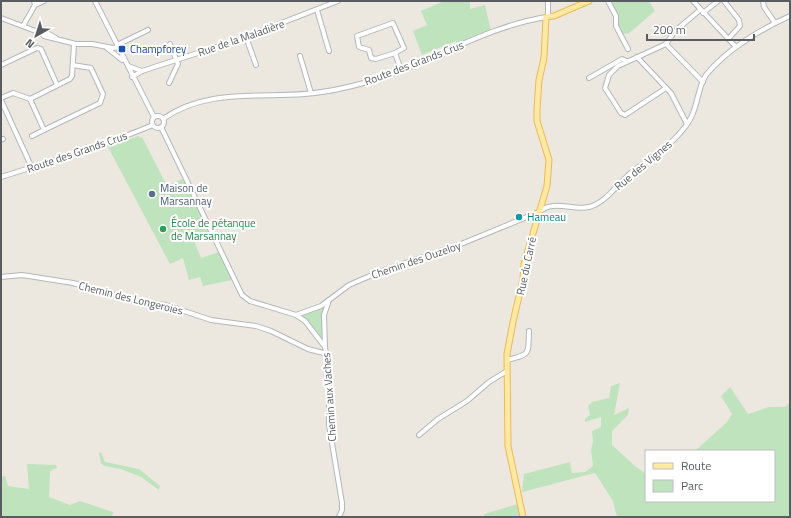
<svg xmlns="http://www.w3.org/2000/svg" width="791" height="518" viewBox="0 0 791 518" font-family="'Titillium Web',sans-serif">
<rect width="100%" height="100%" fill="#ece8e0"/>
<g fill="#bfe3bc">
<polygon points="444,1 470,1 470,9 485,5 491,31 457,44 456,41 422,55 413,31 427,25 421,11"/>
<polygon points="609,1 649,1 655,11 628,34 627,33 622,35"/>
<polygon points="138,136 140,138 142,137 167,186 184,178 209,231 193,238 201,258 219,252 232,280 203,286 200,277 189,280 183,258 170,264 108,147"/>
<polygon points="323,307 323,337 320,337 302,315"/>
<polygon points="620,383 614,415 629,408 628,415 612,431 612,445 635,466 646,474 646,501 774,501 774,451 695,451 727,422 732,414 721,396 730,387 748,414 769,407 785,407 790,402 790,517 617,517 613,501 595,473 522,492 524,474 570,462 572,473 585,472 593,466 591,450 593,442 592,431 601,427 601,417 585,422 585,419 590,415 588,406 592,402 609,398 611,386"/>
<polygon points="101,452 105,462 139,469 160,486 159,490 141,477 121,469 104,466 101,463 99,453"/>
<polygon points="27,464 56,465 57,468 50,471 49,497 70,505 80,501 113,512 112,517 1,517 1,477 5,476 8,486 29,489"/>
<polygon points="518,504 521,517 485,517 484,514"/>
</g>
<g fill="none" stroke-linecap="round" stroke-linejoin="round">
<defs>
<g id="minor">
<polyline points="95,1 154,117"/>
<polyline points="548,1 548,16"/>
<polyline points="608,1 616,16 616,26 628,49"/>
<polyline points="693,1 736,47"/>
<polyline points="724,1 739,20 740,26 728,39"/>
<polyline points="763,1 764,7 775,23"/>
<polyline points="35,5 44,1"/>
<polyline points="317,10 329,51"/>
<polyline points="703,13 718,1"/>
<polyline points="1,18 41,33 44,36 76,44 92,44 113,48 118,47"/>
<polyline points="23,26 35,5 34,1"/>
<polyline points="41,33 47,33 56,38"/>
<polyline points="246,37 256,65"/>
<polyline points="666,44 675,31 700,10"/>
<polyline points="117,45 148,30"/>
<polyline points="107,48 122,60"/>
<polyline points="395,53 376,59 371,58 369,50 359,47 357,36 393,23 404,48 395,53 401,70"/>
<polyline points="300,56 311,93"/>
<polyline points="637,57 671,93 687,124"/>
<polyline points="1,65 37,48 41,49 57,85"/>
<polyline points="128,66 142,71"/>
<polyline points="132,77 142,71 238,40 338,1"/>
<polyline points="589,78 622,59 627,61"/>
<polyline points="169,83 178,64 170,44"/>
<polyline points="666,88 625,115 621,113 605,88 609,75 618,66 666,44 703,82"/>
<polyline points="1,98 13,93 30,99 70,79 72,76 74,44"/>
<polyline points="30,99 44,130 100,103 103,94 91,68 73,65"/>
<polyline points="1,100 32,168"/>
<circle cx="158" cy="122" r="6"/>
<path d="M163 119C198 94 239 96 280 95 304 95 329 92 352 86 419 71 478 28 546 17"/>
<polyline points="161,127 242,295 250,301 296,315 305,321 325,347 329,372 329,425 342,503 342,510 339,517"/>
<polyline points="32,136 44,130"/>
<polyline points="1,140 3,139"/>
<polyline points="1,177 103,145 153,125"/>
<polyline points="1,277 22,275 73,283 135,301 166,305 211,320 256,326 271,331 308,349 327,354"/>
<path d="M296 315 321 306 349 285 379 272 461 244 539 212C553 199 573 211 589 207 606 203 619 182 633 171 642 164 652 159 660 152 672 142 688 127 693 113 698 101 699 85 706 75 726 50 761 29 790 16"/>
<polyline points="325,346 324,315 329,300"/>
<path d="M507 360C531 354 528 355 529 331"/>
<polyline points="419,435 438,419 467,401 489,382 507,371"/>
</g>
<polyline id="major" points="523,517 508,446 507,354 513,322 523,279 524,264 547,186 549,160 537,121 537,109 539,80 544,58 546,17 554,16 589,1"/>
</defs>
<use href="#minor" stroke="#b3b7bb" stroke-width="6"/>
<use href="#major" stroke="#eeb956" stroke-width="7"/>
<use href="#minor" stroke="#fff" stroke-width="4"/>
<use href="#major" stroke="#fde9a3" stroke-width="5"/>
</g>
<rect fill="#1a4fb4" stroke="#fff" stroke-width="1.5" x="118" y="45" width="8" height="8" rx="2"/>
<circle fill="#5c6f8a" stroke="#fff" stroke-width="1.5" cx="152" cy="194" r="4"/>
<circle fill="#0f9aa8" stroke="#fff" stroke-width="1.5" cx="519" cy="217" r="4"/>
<circle fill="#2e9e5b" stroke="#fff" stroke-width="1.5" cx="163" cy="229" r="4"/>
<g text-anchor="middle" stroke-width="4" stroke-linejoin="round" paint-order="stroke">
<g font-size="11" fill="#595d61" stroke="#fff">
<text transform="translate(241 38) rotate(-19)" y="4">Rue de la Maladière</text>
<text transform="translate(414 63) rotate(-21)" y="4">Route des Grands Crus</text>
<text transform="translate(77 152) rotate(-19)" y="4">Route des Grands Crus</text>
<text transform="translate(643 165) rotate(-40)" y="4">Rue des Vignes</text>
<text transform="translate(416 260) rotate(-19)" y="4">Chemin des Ouzeloy</text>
<text transform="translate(526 266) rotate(-78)" y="4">Rue du Carré</text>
<text transform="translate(131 298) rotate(14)" y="4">Chemin des Longeroies</text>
<text transform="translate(329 397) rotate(-94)" y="4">Chemin aux Vaches</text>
</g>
<g font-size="11" fill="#164399" stroke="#fff" text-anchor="start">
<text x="130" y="53">Champforey</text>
</g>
<g font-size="11" fill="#4e5e75" stroke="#fff" text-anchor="start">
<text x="160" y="192">Maison de<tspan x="160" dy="13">Marsannay</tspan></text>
</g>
<g font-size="11" fill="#0d838f" stroke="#fff" text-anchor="start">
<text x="527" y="221">Hameau</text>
</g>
<g font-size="11" fill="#27864d" stroke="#fff" text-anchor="start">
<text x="171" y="227">École de pétanque<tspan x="171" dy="13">de Marsannay</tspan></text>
</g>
</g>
<rect width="791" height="518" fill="none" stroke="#595d61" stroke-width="4"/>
<rect x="645" y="450" width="130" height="52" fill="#ffffff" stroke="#bdbec0"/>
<rect x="653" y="463" width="20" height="6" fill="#fde9a3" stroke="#bdbec0"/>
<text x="681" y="470" font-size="12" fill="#595d61">Route</text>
<rect x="653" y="480" width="20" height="12" fill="#bfe3bc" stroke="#bdbec0"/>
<text x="681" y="490" font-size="12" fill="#595d61">Parc</text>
<g transform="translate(36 36) rotate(219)" stroke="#ffffff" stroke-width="3" paint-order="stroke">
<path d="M0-3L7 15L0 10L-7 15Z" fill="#595d61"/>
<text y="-6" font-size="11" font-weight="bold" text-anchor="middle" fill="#595d61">N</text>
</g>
<path d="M647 34v6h107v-6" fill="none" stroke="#595d61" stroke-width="2"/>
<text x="653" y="34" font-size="12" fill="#595d61" stroke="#ffffff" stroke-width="3" paint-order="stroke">200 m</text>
</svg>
